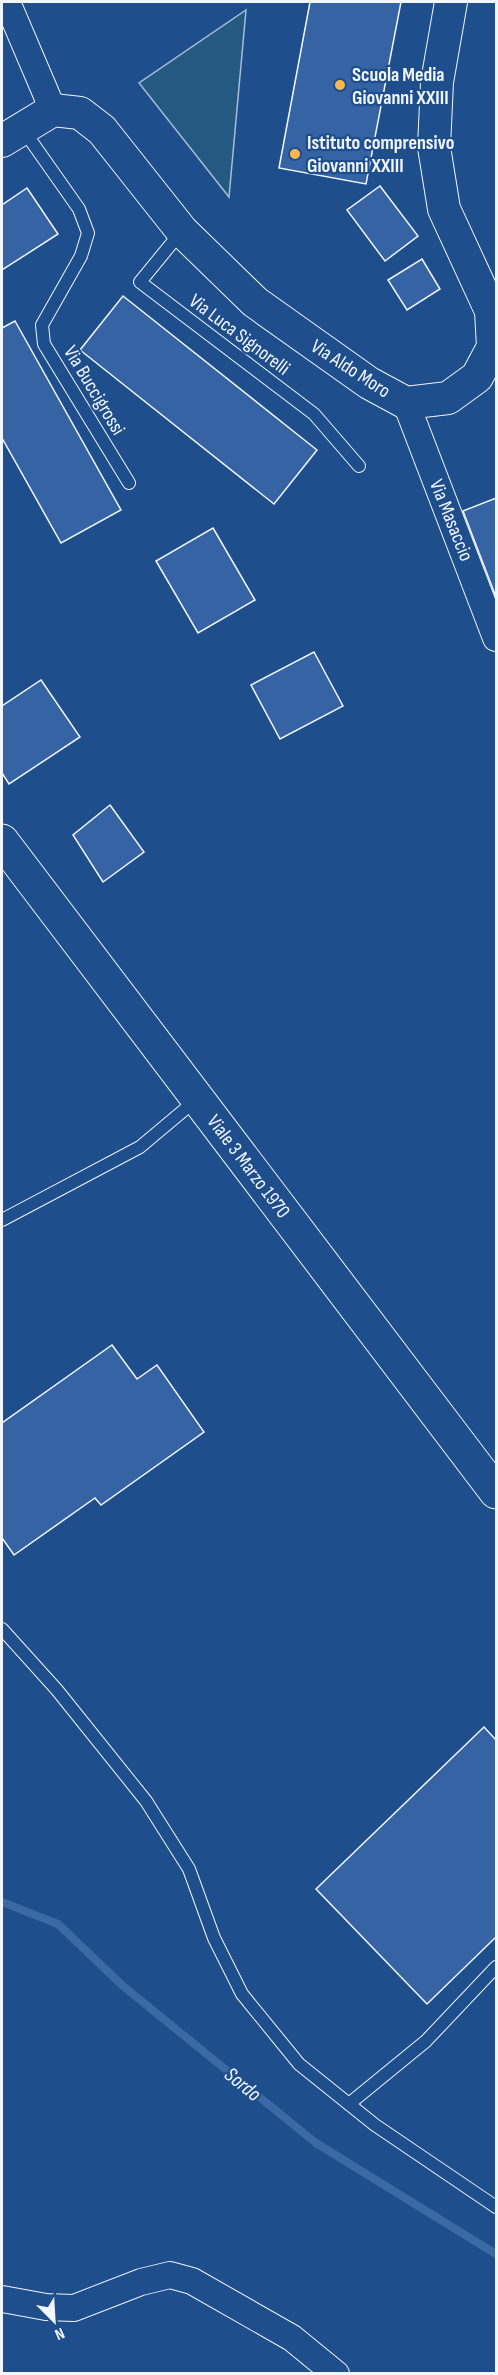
<svg xmlns="http://www.w3.org/2000/svg" width="498" height="2375" viewBox="0 0 498 2375" font-family="'Sofia Sans Condensed',sans-serif">
<rect width="100%" height="100%" fill="#1f4e8c"/>
<polygon fill="#245a82" stroke="#a8bbd7" stroke-width="1.5" points="246,10 229,197 139,83"/>
<g fill="none" stroke-linecap="round" stroke-linejoin="round">
<polyline stroke="#3b69a3" stroke-width="8" points="2,1902 58,1924 123,1986 316,2143 496,2254"/>
</g>
<g fill="#3563a3" stroke="#f2f6ff" stroke-width="1.5">
<polygon points="310,2 401,2 366,184 279,168"/>
<polygon points="380,186 418,236 385,261 347,210"/>
<polygon points="27,188 58,234 2,270 2,205"/>
<polygon points="422,259 440,289 407,310 388,280"/>
<polygon points="123,296 317,450 274,504 80,350"/>
<polygon points="15,321 121,510 61,543 2,438 2,328"/>
<polygon points="496,498 496,597 463,511"/>
<polygon points="213,528 255,600 198,633 156,561"/>
<polygon points="314,652 343,706 280,739 251,685"/>
<polygon points="41,680 80,737 9,784 2,773 2,706"/>
<polygon points="110,805 144,852 103,882 73,835"/>
<polygon points="112,1345 137,1379 157,1365 204,1432 101,1505 95,1498 14,1555 2,1538 2,1423"/>
<polygon points="484,1727 496,1740 496,1937 427,2004 316,1889"/>
</g>
<g fill="none" stroke-linecap="round" stroke-linejoin="round">
<defs>
<g id="service">
<polyline points="22,128 79,209 88,233 81,256 42,325 44,344 129,483"/>
<polyline points="181,232 140,282 314,414 359,466"/>
<polyline points="2,1220 140,1147 196,1100"/>
<polyline points="2,1629 57,1690 146,1801 189,1869 214,1938 242,1994 299,2064 375,2125 496,2207"/>
<polyline points="349,2104 426,2041 496,1967"/>
</g>
<g id="minor">
<polyline points="7,2 53,110"/>
<polyline points="406,403 496,638"/>
<polyline points="2,2299 46,2307 74,2308 141,2282 170,2275 192,2281 292,2338 336,2374"/>
</g>
<polyline id="tertiary" points="2,141 53,110 80,113 102,130 182,231 255,302 369,383 406,403 448,398 477,377 493,347 491,311 444,209 434,147 437,82 451,2"/>
<polyline id="primary" points="2,841 496,1492"/>
</defs>
<use href="#service" stroke="#f2f6ff" stroke-width="14"/>
<use href="#minor" stroke="#f2f6ff" stroke-width="28"/>
<use href="#tertiary" stroke="#f2f6ff" stroke-width="34"/>
<use href="#primary" stroke="#f2f6ff" stroke-width="35"/>
<use href="#service" stroke="#1f4e8c" stroke-width="12"/>
<use href="#minor" stroke="#1f4e8c" stroke-width="26"/>
<use href="#tertiary" stroke="#1f4e8c" stroke-width="32"/>
<use href="#primary" stroke="#1f4e8c" stroke-width="33"/>
</g>
<g fill="#ffb74d" stroke="#1f4e8c" stroke-width="2">
<circle cx="340" cy="85" r="6"/>
<circle cx="295" cy="154" r="6"/>
</g>
<g text-anchor="middle" stroke-width="4.5" stroke-linejoin="round" paint-order="stroke">
<g font-size="20" font-weight="bold" fill="#f2f6ff" stroke="#1f4e8c" text-anchor="start">
<text x="352" y="81">Scuola Media<tspan x="352" dy="23">Giovanni XXIII</tspan></text>
<text x="307" y="149">Istituto comprensivo<tspan x="307" dy="23">Giovanni XXIII</tspan></text>
</g>
<g font-size="20" fill="#f2f6ff" stroke="#1f4e8c">
<text transform="translate(240 334) rotate(37)" y="7">Via Luca Signorelli</text>
<text transform="translate(351 368) rotate(33)" y="7">Via Aldo Moro</text>
<text transform="translate(95 390) rotate(59)" y="7">Via Buccigrossi</text>
<text transform="translate(452 520) rotate(68)" y="7">Via Masaccio</text>
<text transform="translate(249 1166) rotate(53)" y="7">Viale 3 Marzo 1970</text>
</g>
<g font-size="21" font-style="italic" fill="#f2f6ff" stroke="#1f4e8c">
<text transform="translate(243 2084) rotate(39)" y="7">Sordo</text>
</g>
</g>
<rect width="498" height="2375" fill="none" stroke="#f2f6ff" stroke-width="6"/>
<g transform="translate(54 2321) rotate(156)" stroke="#1f4e8c" stroke-width="4.5" paint-order="stroke">
<path d="M0-4.5L10 22L0 15L-10 22Z" fill="#f2f6ff"/>
<text y="-9" font-size="16" font-weight="bold" text-anchor="middle" fill="#f2f6ff">N</text>
</g>
</svg>
